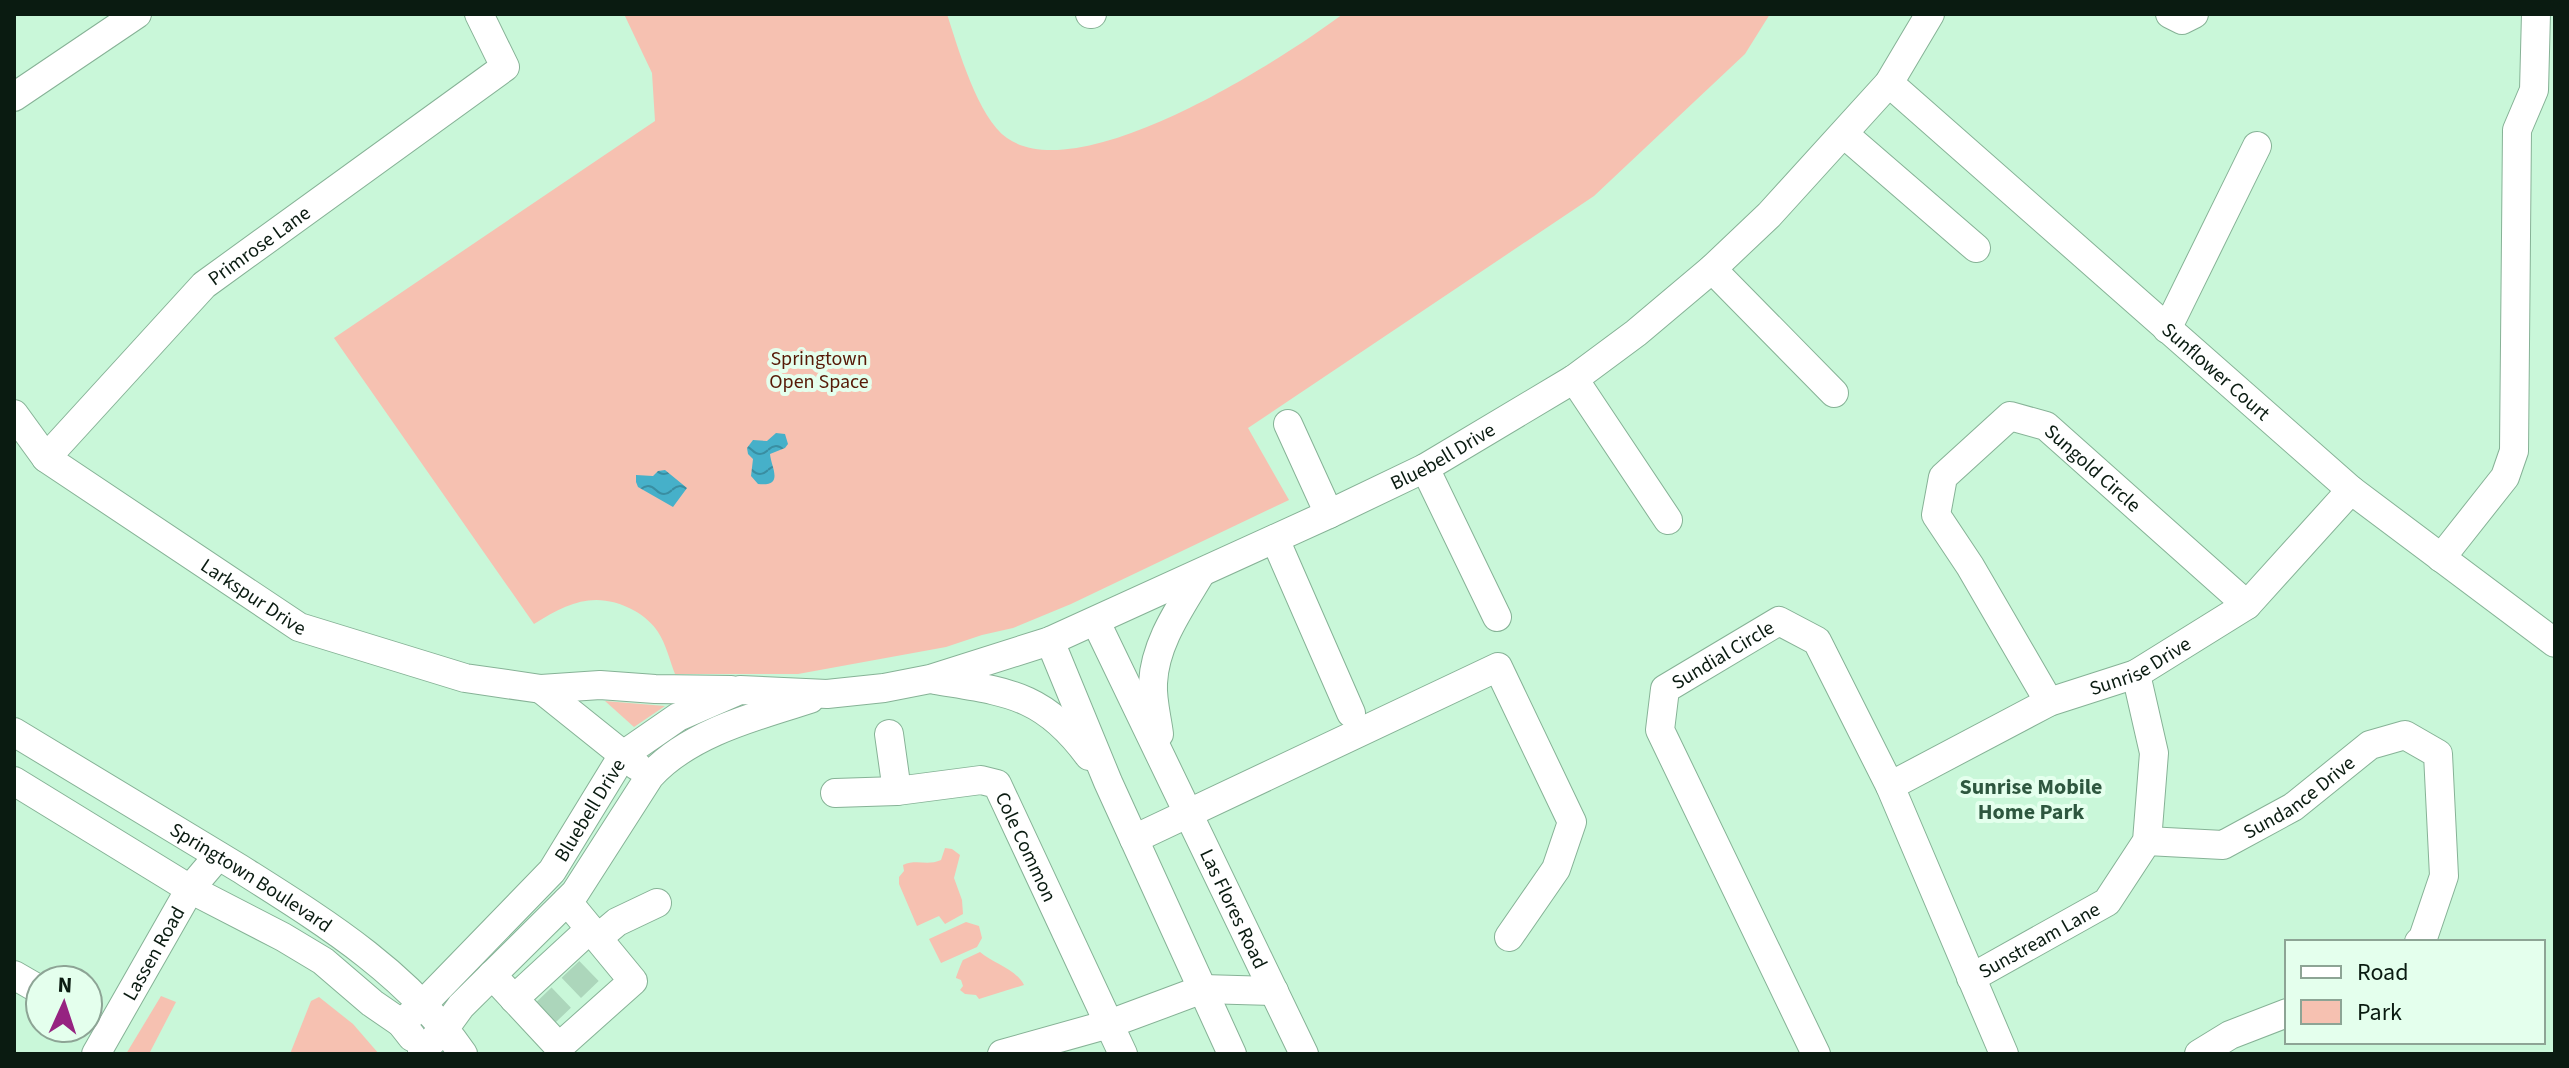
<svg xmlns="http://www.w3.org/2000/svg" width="2569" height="1068" viewBox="0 0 2569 1068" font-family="'Source Sans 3',sans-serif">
<defs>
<pattern id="water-waves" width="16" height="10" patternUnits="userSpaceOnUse" patternTransform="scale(2)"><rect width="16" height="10" fill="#46b0c9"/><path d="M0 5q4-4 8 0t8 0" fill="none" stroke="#398ea2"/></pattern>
</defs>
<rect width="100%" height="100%" fill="#c9f7d9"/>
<g fill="#f6c1b1">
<path d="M624 14H947C958 48 978 118 1007 138 1081 190 1281 60 1343 14H1770L1745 54 1594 196 1248 428 1289 500 1071 604 1013 628 982 635 946 647 798 674H675C670 661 666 644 658 632 653 624 644 616 635 611 596 590 569 602 534 624L334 338 655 121 652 73Z"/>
<polygon points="605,701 665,706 634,727"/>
<path d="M945 848 952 849 960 855 954 878 962 900 963 914 945 924 939 916 917 926 899 884V877L904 871 903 865C916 859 928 866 941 860Z"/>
<polygon points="966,922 979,926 982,938 977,947 941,963 929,939"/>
<path d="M980 952C993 963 1017 970 1024 985L979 999 976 995 965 994 960 990 963 986 961 980 956 978C956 977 962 961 963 960Z"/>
<polygon points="161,996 176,1002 149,1054 126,1054"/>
<polygon points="319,997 353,1024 379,1054 290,1054 311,1001"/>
</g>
<g fill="url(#water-waves)">
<path d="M776 433 785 434 788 444 785 448 770 454C771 467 785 487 758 484L751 476 753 459 748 454 747 448 753 440 767 441Z"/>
<polygon points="665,470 687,488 673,507 638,487 636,482 636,475 653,476 658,471"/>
</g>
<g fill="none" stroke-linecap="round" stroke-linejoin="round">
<polyline stroke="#acd6bb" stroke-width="28" stroke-dasharray="28 14" stroke-linecap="butt" points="541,1017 589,971"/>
<defs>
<g id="minor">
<polyline points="1090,14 1092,14"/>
<polyline points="2170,14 2182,20 2194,14"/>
<path id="s1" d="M1889 83 2351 490 2555 643"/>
<polyline points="14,97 137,14"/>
<polyline points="1844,134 1976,248"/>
<polyline points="1712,269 1834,393"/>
<polyline points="2167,329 2257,146"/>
<polyline points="1574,379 1668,520"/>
<path id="s2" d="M14 414 46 458 299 627 465 678 541 689 600 685 655 689 731 690"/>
<polyline points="1288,424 1329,514"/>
<path id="s3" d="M46 458 204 285 505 67 479 14"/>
<polyline points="1425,468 1497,617"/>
<polyline points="1275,539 1351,713"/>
<polyline points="2441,558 2505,477 2514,451 2517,130 2534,90 2536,14"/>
<path id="s4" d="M1096 622 1304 1054"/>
<polyline points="1050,641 1108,782 1232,1054"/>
<path d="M935 680C1006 692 1043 693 1089 756"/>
<polyline points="541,689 637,766"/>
<path id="s5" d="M2049 702 1970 566 1936 515 1943 477 2010 416 2046 426 2247 605"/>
<path id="s6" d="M14 732C89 777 164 822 239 868 321 920 407 972 463 1054"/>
<path id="s7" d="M889 734 897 791 981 780 997 784 1123 1054"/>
<path d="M1159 734C1157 718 1152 700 1153 683 1155 642 1181 607 1201 573"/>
<polyline points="14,781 190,889 283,937 323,961 372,1003 401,1023 412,1037"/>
<path id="s8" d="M1890 786 2049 702 2136 674 2247 605 2351 490"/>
<polyline points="835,793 897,791"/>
<polyline points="1134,839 1498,667 1572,822 1556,869 1509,937"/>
<path id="s9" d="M2147 841 2223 845 2293 807 2370 745 2405 735 2438 754 2444 876 2423 938 2419 942"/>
<polyline points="598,938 617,922 657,903"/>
<polyline points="14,975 40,990"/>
<polyline points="492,975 559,1047 633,981 567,901"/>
<path id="s10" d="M1971 978 2107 902 2147 841 2154 753 2136 674"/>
<polyline points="514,999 590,929"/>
<path id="s11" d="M401 1023 423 1004 552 871 623 755 678 717 740 690 827 694 884 688 930 679 1050 641 1329 514 1425 468 1574 379 1636 333 1712 269 1769 215 1889 83 1930 14"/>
<path d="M422 1051 445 1028 461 1006 575 893 650 776C689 733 756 716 810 699"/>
<path id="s12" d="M96 1054 190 889 218 856"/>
<polyline points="1002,1054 1109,1024 1203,989 1274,991"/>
<path id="s13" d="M1816 1054 1660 730 1665 689 1779 621 1817 641 1890 786 2004 1054"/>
<polyline points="2199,1054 2230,1035 2287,1013"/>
</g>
</defs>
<use href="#minor" stroke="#86b296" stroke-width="30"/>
<use href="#minor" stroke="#fff" stroke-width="28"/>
</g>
<g text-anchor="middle" stroke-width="8" stroke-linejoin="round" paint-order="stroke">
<g font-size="20" fill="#0a1b11" stroke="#e4ffed">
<text dy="7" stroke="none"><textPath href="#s3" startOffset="302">Primrose Lane</textPath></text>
<text dy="7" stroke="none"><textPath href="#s1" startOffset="436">Sunflower Court</textPath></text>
<text dy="7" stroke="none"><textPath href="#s11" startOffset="1236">Bluebell Drive</textPath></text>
<text dy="7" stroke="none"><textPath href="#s5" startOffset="448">Sungold Circle</textPath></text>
<text dy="7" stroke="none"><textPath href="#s2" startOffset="304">Larkspur Drive</textPath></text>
<text dy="7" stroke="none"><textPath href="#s13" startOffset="468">Sundial Circle</textPath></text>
<text dy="7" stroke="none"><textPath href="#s8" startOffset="278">Sunrise Drive</textPath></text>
<text dy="7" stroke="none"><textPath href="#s9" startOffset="166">Sundance Drive</textPath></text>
<text dy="7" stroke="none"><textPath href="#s11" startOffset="286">Bluebell Drive</textPath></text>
<text dy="7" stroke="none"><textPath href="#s7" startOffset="228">Cole Common</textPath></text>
<text dy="7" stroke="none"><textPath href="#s6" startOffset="278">Springtown Boulevard</textPath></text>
<text dy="7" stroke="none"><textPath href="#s4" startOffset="318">Las Flores Road</textPath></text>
<text dy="7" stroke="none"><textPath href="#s10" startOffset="78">Sunstream Lane</textPath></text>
<text dy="7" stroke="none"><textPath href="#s12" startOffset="116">Lassen Road</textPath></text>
</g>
<g font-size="20" fill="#561906" stroke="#e4ffed">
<text x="819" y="365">Springtown<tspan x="819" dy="23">Open Space</tspan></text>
</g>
<g font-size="22" font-weight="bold" fill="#2e573f" stroke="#e4ffed">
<text x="2031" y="794">Sunrise Mobile<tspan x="2031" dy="25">Home Park</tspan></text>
</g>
</g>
<rect width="2569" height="1068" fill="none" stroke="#0a1b11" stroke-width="32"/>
<rect x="2285" y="940" width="260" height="104" fill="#e4ffed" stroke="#8da495" stroke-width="2"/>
<rect x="2301" y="966" width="40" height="12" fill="#ffffff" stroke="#8da495" stroke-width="2"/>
<text x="2357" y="980" font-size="24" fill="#0a1b11">Road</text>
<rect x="2301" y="1000" width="40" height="24" fill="#f6c1b1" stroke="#8da495" stroke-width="2"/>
<text x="2357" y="1020" font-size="24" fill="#0a1b11">Park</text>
<g transform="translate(64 1004) rotate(3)"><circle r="38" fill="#e4ffed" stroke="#8da495" stroke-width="2"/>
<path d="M0-6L14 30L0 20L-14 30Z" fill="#962381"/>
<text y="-12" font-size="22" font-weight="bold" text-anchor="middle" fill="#0a1b11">N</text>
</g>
</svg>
